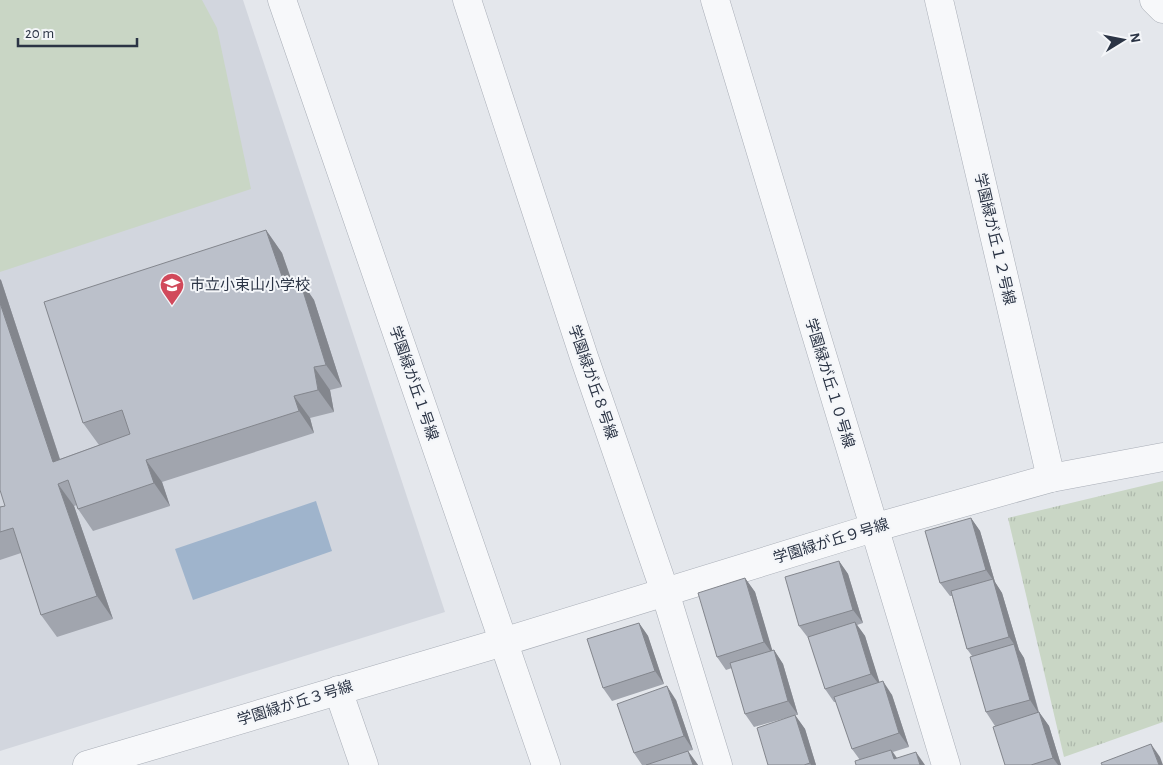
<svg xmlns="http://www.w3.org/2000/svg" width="1163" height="765" viewBox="0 0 1163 765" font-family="'Alegreya Sans','Noto Sans JP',sans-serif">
<defs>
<pattern id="park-tufts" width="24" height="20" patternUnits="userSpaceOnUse" patternTransform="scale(1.25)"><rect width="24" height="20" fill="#c9d6c5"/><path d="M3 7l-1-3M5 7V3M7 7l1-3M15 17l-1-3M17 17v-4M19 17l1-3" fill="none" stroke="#adb8ab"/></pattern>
</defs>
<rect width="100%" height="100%" fill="#e4e7ec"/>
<polygon fill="#d2d6de" points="0,0 243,0 445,612 0,751"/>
<polygon fill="#c9d6c5" points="0,0 202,0 217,28 251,189 0,272"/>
<polygon fill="url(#park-tufts)" points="1163,481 1163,722 1064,757 1008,518"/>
<polygon fill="#9fb4cc" points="316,501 332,551 193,600 175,549"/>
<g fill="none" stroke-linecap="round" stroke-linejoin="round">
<defs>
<g id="minor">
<polyline points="282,0 546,765"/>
<polyline points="467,0 584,357 665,592 718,765"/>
<polyline points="715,0 946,765"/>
<polyline points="939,0 1051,478"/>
<polyline points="1154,0 1163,9"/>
<polyline points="338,690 364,765"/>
<polyline points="87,765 503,642 873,528 1051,478 1163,457"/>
</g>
</defs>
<use href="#minor" stroke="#a9aeb7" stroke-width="29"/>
<use href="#minor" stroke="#f7f8fa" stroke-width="28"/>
</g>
<g fill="#a1a5ae">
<polygon points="266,230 282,253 291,280 299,278 314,300 342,387 330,390 334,412 310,418 314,433 162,482 170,506 93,531 78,509 77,505 74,506 113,619 57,637 41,615 21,553 0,560 0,507 5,506 1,280 60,459 99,445 83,423"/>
<polygon points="971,518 980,531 995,582 1002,593 1019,650 1024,658 1039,712 1049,726 1061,765 1005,765 995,726 986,712 972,656 967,649 952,596 950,596 940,583"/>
<polygon points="839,561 848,574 863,623 857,625 865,636 879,682 892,695 909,747 893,752 897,758 925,765 860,760 852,749 836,702 834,702 825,689 809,639 799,626"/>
<polygon points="745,578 755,592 772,651 774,650 783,664 798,715 795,715 805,729 816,765 768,765 793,716 754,727 745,714 732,668 726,670 717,657"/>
<polygon points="639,623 648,636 664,684 612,701 603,688"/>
<polygon points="676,700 693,750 688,751 698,765 642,765 634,753"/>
</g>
<g fill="#83868d">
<polygon points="266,230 282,253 300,304 284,282"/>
<polygon points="299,278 314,300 342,387 326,365"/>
<polygon points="0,279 1,280 67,481 53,462 0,303"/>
<polygon points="314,367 330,390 334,412 318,390"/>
<polygon points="294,396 310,418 314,433 299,411"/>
<polygon points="146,460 162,482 170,506 154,483"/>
<polygon points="58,484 74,506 113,619 97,596"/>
<polygon points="971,518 980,531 995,582 1002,593 1019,650 1024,658 1039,714 1030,700 1014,644 1009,637 993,580 986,570"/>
<polygon points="839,561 848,574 863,623 853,610"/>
<polygon points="745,578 755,592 774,656 764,642"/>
<polygon points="855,622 865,636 881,687 871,674"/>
<polygon points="639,623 648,636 664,684 655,671"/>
<polygon points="774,650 783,664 798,715 788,701"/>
<polygon points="883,681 892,695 909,747 899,733"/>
<polygon points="667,686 676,700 693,750 684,736"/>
<polygon points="1039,712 1049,726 1061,765 1058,765 1053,758"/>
<polygon points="795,715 805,729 816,765 811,765 810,763"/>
<polygon points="1151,744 1160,757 1163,765 1159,765"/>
<polygon points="891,750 901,764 894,759"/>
<polygon points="688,751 698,765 693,765"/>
<polygon points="916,752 925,765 920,765"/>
</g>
<g fill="#bbc0ca" stroke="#83868d">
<polygon points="266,230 284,282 299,278 326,365 314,367 318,390 294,396 299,411 146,460 154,483 78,509 68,480 58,484 97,596 41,615 13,528 0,532 0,507 5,506 0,490 0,303 53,462 130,434 122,410 83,423 44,302"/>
<polygon points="971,518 986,570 940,583 925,531"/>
<polygon points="839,561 853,610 799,626 785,577"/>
<polygon points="745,578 764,642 717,657 698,593"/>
<polygon points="993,579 1009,637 967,649 951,591"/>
<polygon points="855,622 871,674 825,689 808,637"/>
<polygon points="639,623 655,671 603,688 587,639"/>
<polygon points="1014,644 1030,700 986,712 970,657"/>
<polygon points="774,650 788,701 745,714 730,663"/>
<polygon points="883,681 899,733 852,749 834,697"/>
<polygon points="667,686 684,736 634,753 617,704"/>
<polygon points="1039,712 1053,758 1031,765 1005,765 993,727"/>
<polygon points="795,715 810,763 804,765 768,765 757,728"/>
<polygon points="1151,744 1159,765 1102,765 1101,763"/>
<polygon points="891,750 894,759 916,752 920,765 856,765 855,761"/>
<polygon points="688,751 693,765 646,765"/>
</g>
<defs>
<symbol id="school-pin" viewBox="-11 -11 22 30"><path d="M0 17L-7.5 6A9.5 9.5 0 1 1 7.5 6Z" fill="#d1495b" stroke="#f4f6f9"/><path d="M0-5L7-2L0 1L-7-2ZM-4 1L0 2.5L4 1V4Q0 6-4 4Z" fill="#fff"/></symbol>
</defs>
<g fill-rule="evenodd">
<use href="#school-pin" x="158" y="271" width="28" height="38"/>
</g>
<g text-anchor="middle" stroke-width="4" stroke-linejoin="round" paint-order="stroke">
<g font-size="15" fill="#2b3445" stroke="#f4f6f9">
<text transform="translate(995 239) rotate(77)" y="5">学園緑が丘１２号線</text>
<text transform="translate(593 382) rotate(71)" y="5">学園緑が丘８号線</text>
<text transform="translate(414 383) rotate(71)" y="5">学園緑が丘１号線</text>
<text transform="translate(830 383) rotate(73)" y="5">学園緑が丘１０号線</text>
<text transform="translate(831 541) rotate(-17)" y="5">学園緑が丘９号線</text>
<text transform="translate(295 703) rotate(-17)" y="5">学園緑が丘３号線</text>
</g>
<g font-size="15" fill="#2b3445" stroke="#f4f6f9" text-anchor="start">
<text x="190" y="290">市立小束山小学校</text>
</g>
</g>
<g transform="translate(1123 40) rotate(80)" stroke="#f4f6f9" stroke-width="4" paint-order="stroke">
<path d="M0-4L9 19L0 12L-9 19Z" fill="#2b3445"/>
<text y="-8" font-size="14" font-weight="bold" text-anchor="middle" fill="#2b3445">N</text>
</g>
<path d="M18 38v8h119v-8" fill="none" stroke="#2b3445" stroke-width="2.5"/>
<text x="25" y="38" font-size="15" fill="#2b3445" stroke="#f4f6f9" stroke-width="4" paint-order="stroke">20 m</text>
</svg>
